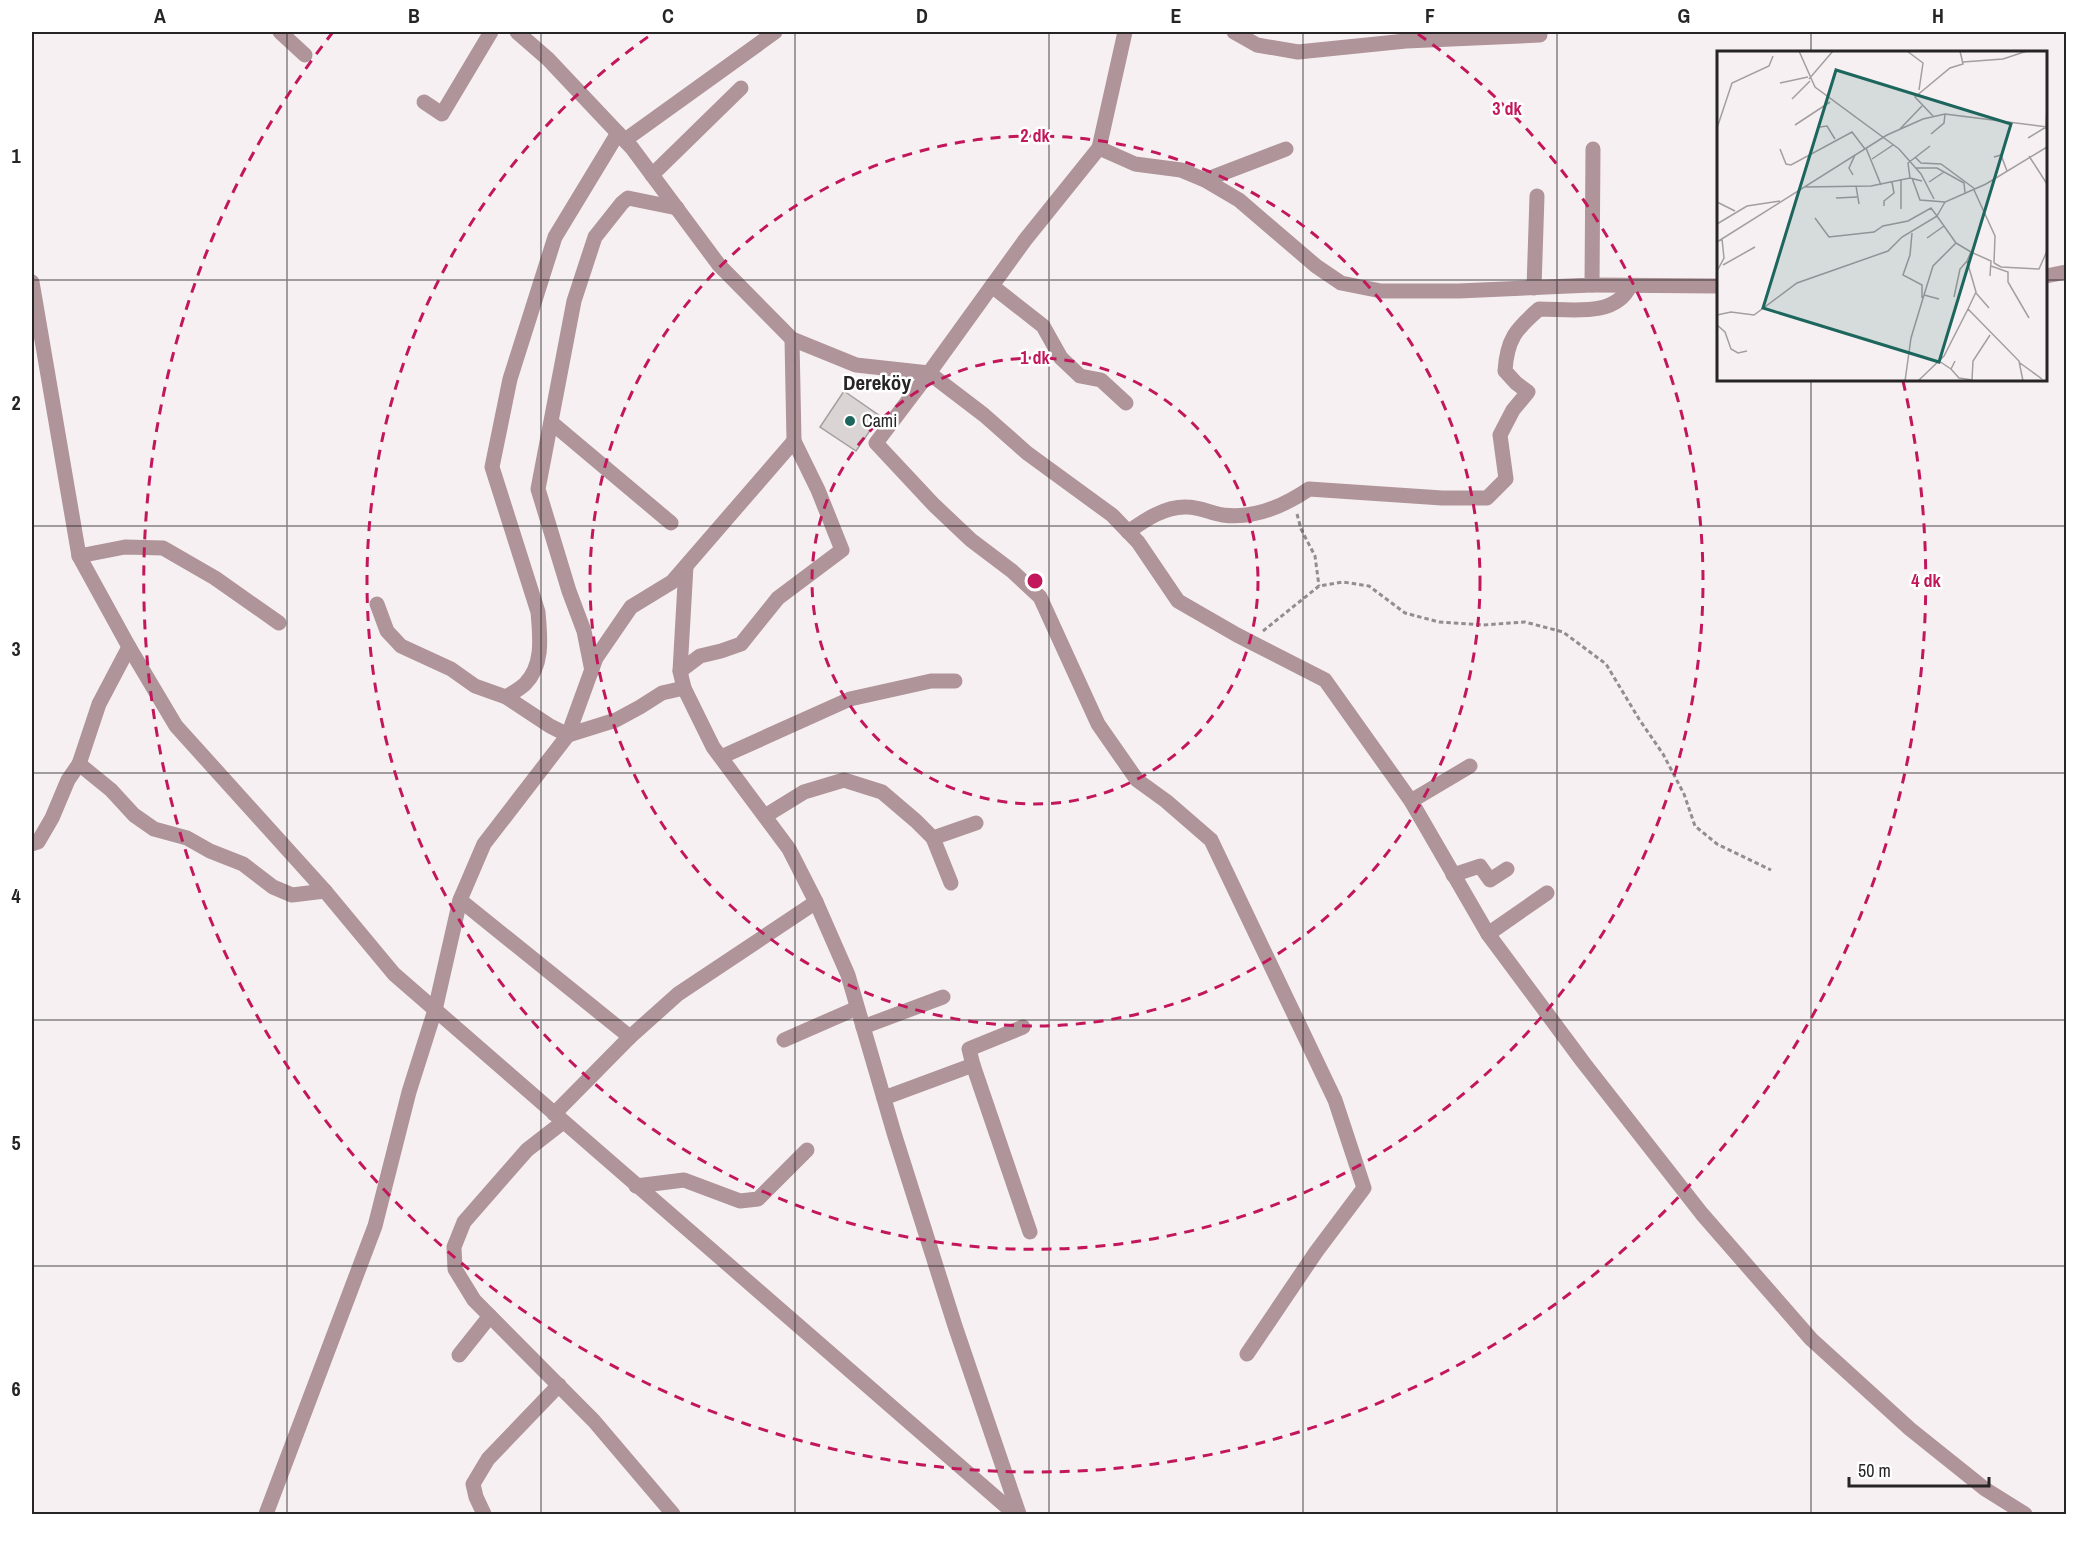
<svg xmlns="http://www.w3.org/2000/svg" width="2098" height="1546" viewBox="0 0 2098 1546" font-family="'Archivo Narrow',sans-serif">
<rect width="100%" height="100%" fill="#f7f0f2"/>
<polygon fill="#dad4d5" stroke="#a49e9f" stroke-width="1.5" points="844,391 880,416 856,451 820,427"/>
<g fill="none" stroke-linecap="round" stroke-linejoin="round">
<g stroke="#928e8f" stroke-width="3" stroke-dasharray="4.5 3" stroke-linecap="butt">
<polyline points="1297,514 1301,529 1315,556 1319,586"/>
<polyline points="1263,631 1319,586 1343,582 1369,586 1405,613 1439,622 1483,625 1525,622 1563,632 1606,664 1639,719 1663,754 1684,794 1695,826 1717,844 1771,870"/>
</g>
<g stroke="#af949a" stroke-width="15">
<polyline points="280,32 305,55"/>
<polyline points="517,32 548,59 632,148 719,265 792,339 856,365 929,373"/>
<polyline points="1125,32 1099,148 1135,164 1181,170 1205,180 1239,200 1316,266 1341,283 1381,291 1459,291 1592,285 1593,149"/>
<polyline points="1234,32 1257,45 1298,52 1406,41 1540,35"/>
<polyline points="424,102 442,114 491,32"/>
<polyline points="625,140 775,32"/>
<polyline points="1099,148 1025,240 929,373 984,415 1027,453 1112,515 1138,542 1178,601 1237,635 1325,680 1411,801 1488,934 1583,1062 1702,1214 1811,1339 1910,1429 1985,1489 2025,1514"/>
<polyline points="652,175 741,88"/>
<polyline points="1205,180 1286,149"/>
<polyline points="992,286 1043,326 1061,358 1080,376 1101,380 1126,403"/>
<polyline points="1534,288 1537,196"/>
<polyline points="929,373 876,443 934,505 971,540 1012,571 1040,597 1098,724 1137,780 1166,801 1211,840 1335,1100 1364,1188 1316,1252 1247,1354"/>
<polyline points="552,423 671,523"/>
<path d="M1128 532C1145 520 1165 506 1187 507 1199 507 1211 513 1223 515 1253 519 1284 506 1309 489L1442 498H1487L1506 479 1500 435 1513 410 1528 392 1516 383 1505 371C1507 339 1516 329 1539 309 1570 309 1615 318 1630 286"/>
<polyline points="79,556 125,547 163,548 215,578 279,623"/>
<polyline points="686,566 680,671 684,688 713,747 789,849 816,902 848,975 894,1133 955,1326 1019,1514"/>
<polyline points="377,604 387,631 401,646 451,669 475,686 506,697 550,726 568,735 616,720 640,707 662,693 684,688"/>
<polyline points="592,671 584,631 569,591 538,489 574,301 595,237 622,203 628,198 677,208"/>
<polyline points="680,671 700,656 721,651 741,644 778,598 842,550 818,490 794,441 792,339"/>
<path d="M506 697C512 693 520 689 525 684 544 665 540 636 538 612L492 467 510 379 555 237 618 133"/>
<polyline points="721,757 850,699 931,681 955,681"/>
<polyline points="79,764 111,790 134,815 154,829 187,838 210,851 243,864 273,887 292,895 325,891"/>
<polyline points="1411,801 1470,766"/>
<polyline points="765,816 804,792 844,780 882,792 916,821 933,838 976,823"/>
<polyline points="933,838 951,883"/>
<polyline points="32,844 38,842 52,818 68,780 79,764 99,704 129,647"/>
<polyline points="1453,875 1480,866 1490,880 1507,869"/>
<polyline points="460,900 630,1037"/>
<polyline points="1488,934 1547,893"/>
<polyline points="863,1027 943,997"/>
<polyline points="784,1040 857,1008"/>
<polyline points="973,1065 1030,1232"/>
<polyline points="884,1098 973,1065 969,1049 1023,1027"/>
<polyline points="554,1114 630,1037 678,994 816,902"/>
<polyline points="563,1122 527,1150 464,1222 454,1247 455,1269 474,1300 594,1421 673,1514"/>
<polyline points="636,1186 684,1180 740,1201 758,1199 807,1150"/>
<polyline points="459,1355 490,1316"/>
<polyline points="484,1514 476,1497 473,1484 488,1459 559,1385"/>
</g>
<g stroke="#af949a" stroke-width="15">
<polyline points="2046,276 2066,272"/>
<polyline points="32,282 79,556 129,647 176,726 325,891 394,974 1015,1514"/>
<polyline points="1592,285 1718,286"/>
<polyline points="266,1514 375,1226 409,1092 435,1010 460,900 484,844 568,735 596,658 631,607 672,582 794,441"/>
</g>
</g>
<path fill="none" stroke="#262424" stroke-width="1.5" stroke-opacity="0.55" d="M287 32V1514M541 32V1514M795 32V1514M1049 32V1514M1303 32V1514M1557 32V1514M1811 32V52M32 280H1718M2046 280H2066M1811 380V1514M32 526H2066M32 773H2066M32 1020H2066M32 1266H2066"/>
<g fill="none" stroke="#c2185b" stroke-width="3" stroke-dasharray="10 8">
<circle cx="1035" cy="581" r="223"/>
<circle cx="1035" cy="581" r="445"/>
<path d="M1418 34A668 668 0 1 1 652 34"/>
<path d="M1903 381A891 891 0 1 1 333 32"/>
</g>
<circle fill="#1d665d" stroke="#fff" stroke-width="2" cx="850" cy="421" r="6"/>
<g text-anchor="middle" stroke-width="5" stroke-linejoin="round" paint-order="stroke">
<g font-size="18" fill="#262424" stroke="#fff" text-anchor="start">
<text x="862" y="427">Cami</text>
</g>
<g font-size="21" font-weight="bold" fill="#262424" stroke="#fff">
<text x="877" y="390">Dereköy</text>
</g>
</g>
<g transform="translate(1717 51)">
<rect width="330" height="330" fill="#f7f0f2"/>
<path fill="none" stroke="#a39ea0" stroke-width="1.5" d="M82 0 98 36 182 98 204 123 217 148M190 0 206 12 202 39M246 11 286 8 310 0M92 28 116 0M63 32 91 26M75 48 93 30M216 65 198 46 233 17 246 13 243 0M78 74 113 51M103 76 110 75 118 88M329 76 330 56M0 77 15 32 52 15 56 5M182 79 205 55M214 83 227 72 228 63M311 87 329 76 330 80M149 97 164 134M63 98 69 113 74 114 135 81 148 98M312 105 330 133M198 106 204 112 224 113 258 138M277 106 284 104 290 120M155 108 176 94M199 117H220L247 132 248 142M136 124 132 117 138 104M193 127 191 112 213 95M195 127 203 149 228 151M184 128V158M212 131 227 121M139 135 142 153M87 136 154 135 193 127 205 130M257 139 278 185 277 212M119 147 140 146M0 151 18 160M167 155V150L177 142 175 131M220 165 228 151 269 133 330 96M98 167 112 186 157 181 166 175 191 170 214 157 220 165M0 173 30 155 63 150M195 182 193 204 186 224 205 234V247M210 187 227 175M0 191 170 84 206 68 228 63 330 76M277 212 284 216 322 218 330 200M6 214 38 196M274 215 291 221V231L312 267M0 220 7 207 5 188M259 242 272 257M237 246 243 218 250 210M222 248 207 244 216 215 239 192 254 201M251 258 259 241 250 210 254 201 274 210 273 225M0 264 14 261 37 264 80 232 171 200 185 186 220 165 239 192M0 274 8 281 14 298 21 302 30 300M222 310 234 318 238 310M303 312 325 328M234 318 242 327 255 329 256 310 273 284M188 330 194 287 207 244M201 330 227 305 251 258 302 310 306 330"/>
<path fill="#1d665d" fill-opacity="0.15" stroke="#1d665d" stroke-width="3" d="M119 19 294 73 222 311 46 257Z"/>
<rect width="330" height="330" fill="none" stroke="#262424" stroke-width="3"/>
</g>
<circle cx="1035" cy="581" r="9" fill="#c2185b" stroke="#fff" stroke-width="3"/>
<g font-size="18" text-anchor="middle" font-weight="bold" fill="#c2185b" stroke="#fff" stroke-width="5" stroke-linejoin="round" paint-order="stroke">
<text x="1507" y="115">3 dk</text>
<text x="1035" y="142">2 dk</text>
<text x="1035" y="364">1 dk</text>
<text x="1926" y="587">4 dk</text>
</g>
<rect width="2098" height="1546" fill="none" stroke="#ffffff" stroke-width="66"/>
<path d="M1849 1477v9h140v-9" fill="none" stroke="#262424" stroke-width="3"/>
<text x="1858" y="1477" font-size="18" fill="#262424" stroke="#ffffff" stroke-width="4.5" paint-order="stroke">50 m</text>
<rect x="33" y="33" width="2032" height="1480" fill="none" stroke="#262424" stroke-width="2"/>
<g font-size="20" text-anchor="middle" font-weight="bold" fill="#262424">
<text x="160" y="23">A</text>
<text x="414" y="23">B</text>
<text x="668" y="23">C</text>
<text x="922" y="23">D</text>
<text x="1176" y="23">E</text>
<text x="1430" y="23">F</text>
<text x="1684" y="23">G</text>
<text x="1938" y="23">H</text>
<text x="16" y="163">1</text>
<text x="16" y="410">2</text>
<text x="16" y="656">3</text>
<text x="16" y="903">4</text>
<text x="16" y="1150">5</text>
<text x="16" y="1396">6</text>
</g>
</svg>
